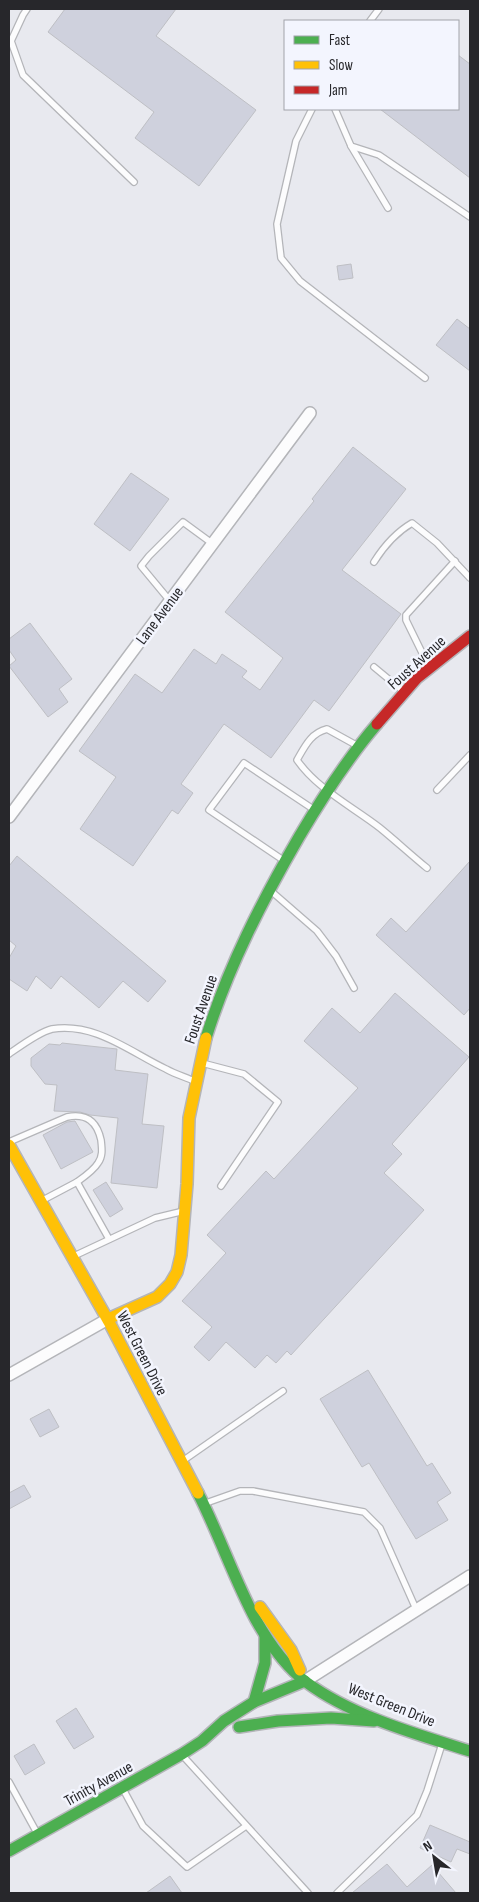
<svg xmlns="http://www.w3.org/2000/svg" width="479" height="1902" viewBox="0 0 479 1902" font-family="'Sofia Sans Condensed',sans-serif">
<rect width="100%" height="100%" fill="#e8e9ef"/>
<g fill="#cfd1dd" stroke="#bebfc4">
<polygon points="65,9 176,9 156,36 256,110 199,186 135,138 154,112 48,32"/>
<polygon points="458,55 470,64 470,178 380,109 458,109"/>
<polygon points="351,264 353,278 339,280 337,266"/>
<polygon points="457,319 470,329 470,371 436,345"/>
<polygon points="353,447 406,489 342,570 401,614 329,711 314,700 271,758 224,724 181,784 193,793 178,814 172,810 133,866 80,829 116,777 79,751 135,674 162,693 194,649 216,664 222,654 247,671 242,677 260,690 283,658 225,612 314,501 312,499"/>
<polygon points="131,473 169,499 130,551 94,524"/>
<polygon points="30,623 72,679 59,689 68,702 48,717 9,666 16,660 9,650 9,639"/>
<polygon points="17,856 166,981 148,1002 123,981 99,1008 61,976 51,989 36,976 27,991 9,979 9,958 16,946 9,940 9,866"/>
<polygon points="470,861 470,1008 464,1015 376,935 391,918 406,932"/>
<polygon points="395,993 469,1057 392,1144 402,1154 384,1173 424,1210 291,1355 287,1351 276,1363 267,1355 255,1368 226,1342 209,1361 194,1347 212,1327 182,1301 226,1253 207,1235 266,1171 274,1179 358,1088 304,1041 332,1008 360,1033"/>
<polygon points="62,1043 117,1049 115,1070 148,1074 142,1124 164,1126 157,1188 111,1183 118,1118 90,1115 80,1112 54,1111 57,1085 45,1084 31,1066 31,1058 49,1044 60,1045"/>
<polygon points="75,1121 93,1152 61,1169 43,1135 67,1122"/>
<polygon points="106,1182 123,1209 110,1217 93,1190"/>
<polygon points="368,1370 427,1466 432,1463 451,1493 437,1502 448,1520 416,1539 369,1463 362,1467 320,1399"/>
<polygon points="49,1409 59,1427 40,1437 30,1419"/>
<polygon points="24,1485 31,1497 9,1509 9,1493"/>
<polygon points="76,1708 94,1737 74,1749 56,1721"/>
<polygon points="34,1744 45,1763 25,1775 14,1756"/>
<polygon points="430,1825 470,1842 470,1854 457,1849 451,1862 420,1848"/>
<polygon points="387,1864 407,1887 432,1865 456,1893 352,1893"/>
<polygon points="170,1876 182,1893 146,1893"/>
</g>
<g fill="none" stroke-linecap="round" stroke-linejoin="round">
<defs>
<g id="lane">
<polyline points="27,9 23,15 11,41 23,75 134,182"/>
<polyline points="370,21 379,9"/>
<polyline points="312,109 296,141 277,224 281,258 300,281 425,378"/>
<polyline points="335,109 351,146 379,155 470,217"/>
<polyline points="351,146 388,208"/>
<path d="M374 562C384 546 395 533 412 523L437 543 470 578"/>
<polyline points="170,601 141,566 149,556 183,522 213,544"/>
<polyline points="374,667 403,691"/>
<polyline points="429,667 406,620 406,615 455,561"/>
<path d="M356 745 327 729C311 733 305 746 297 760 317 789 353 807 380 828 396 841 411 855 427 868"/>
<polyline points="437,790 470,755"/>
<polyline points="283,860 209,810 244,763 313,809"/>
<polyline points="271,891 317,931 336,956 354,988"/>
<path d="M9 1054C19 1047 39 1032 52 1029 95 1022 130 1052 166 1069 175 1074 185 1077 194 1081"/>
<polyline points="202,1063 244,1074 278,1102 221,1186"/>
<path d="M9 1142 67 1117C87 1113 97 1122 101 1140 102 1149 103 1156 98 1163 94 1170 84 1177 77 1182"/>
<polyline points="43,1200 77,1182 109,1239"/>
<polyline points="74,1256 155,1218 184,1211"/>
<polyline points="184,1460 283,1391"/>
<polyline points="206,1503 240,1491 253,1491 364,1512 380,1528 416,1609"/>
<polyline points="183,1756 308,1893"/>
<polyline points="9,1782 37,1833"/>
<polyline points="123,1789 143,1826 187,1867 246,1826"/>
<polyline points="337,1893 417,1815 427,1791 442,1744"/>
</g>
<g id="street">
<polyline points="9,817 310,413"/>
<polyline points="9,1375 108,1319"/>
<polyline points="305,1681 470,1576"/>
</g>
<g id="fast">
<path d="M206 1038C228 967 262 901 299 837 322 798 347 759 377 724"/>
<path d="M198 1493C219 1534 234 1579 256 1620 269 1643 285 1666 306 1682 352 1716 416 1734 470 1751"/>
<polyline points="254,1702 265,1663 265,1636"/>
<polyline points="239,1727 278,1721 331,1718 374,1721"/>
<polyline points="9,1851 182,1754 202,1741 224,1721 254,1702 305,1681"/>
</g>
<g id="slow">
<polyline points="9,1145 109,1322 198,1493"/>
<polyline points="108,1319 157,1297 170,1284 177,1272 181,1255 187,1184 189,1118 206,1038"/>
<polyline points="260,1607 291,1650 300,1670"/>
</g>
<polyline id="jam" points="377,724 417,678 470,636"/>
</defs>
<use href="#lane" stroke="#b4b5b9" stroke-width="8"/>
<use href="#street" stroke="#b4b5b9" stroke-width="14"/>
<use href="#fast" stroke="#b4b5b9" stroke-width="14"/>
<use href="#slow" stroke="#b4b5b9" stroke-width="14"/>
<use href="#jam" stroke="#b4b5b9" stroke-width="14"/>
<use href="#lane" stroke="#fcfcfd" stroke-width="5.5"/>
<use href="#street" stroke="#fcfcfd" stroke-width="11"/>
<use href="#fast" stroke="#4caf50" stroke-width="11"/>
<use href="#slow" stroke="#ffc107" stroke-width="11"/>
<use href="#jam" stroke="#c62828" stroke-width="11"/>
</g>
<g text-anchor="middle" stroke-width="5" stroke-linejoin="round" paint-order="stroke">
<g font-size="16" fill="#27272b" stroke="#f3f5fe">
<text transform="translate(159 615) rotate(-53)" y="6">Lane Avenue</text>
<text transform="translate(416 662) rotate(-42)" y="6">Foust Avenue</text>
<text transform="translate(200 1009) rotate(-71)" y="6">Foust Avenue</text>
<text transform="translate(143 1353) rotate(63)" y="6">West Green Drive</text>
<text transform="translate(392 1704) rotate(22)" y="6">West Green Drive</text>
<text transform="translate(98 1783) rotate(-29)" y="6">Trinity Avenue</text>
</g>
</g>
<rect width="479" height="1902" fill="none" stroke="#27272b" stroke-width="20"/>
<rect x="284" y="20" width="175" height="90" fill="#f3f5fe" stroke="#a1a3aa"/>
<rect x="294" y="36" width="25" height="8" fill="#4caf50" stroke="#a1a3aa"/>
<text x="329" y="45" font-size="15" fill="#27272b">Fast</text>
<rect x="294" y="61" width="25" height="8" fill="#ffc107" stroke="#a1a3aa"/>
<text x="329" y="70" font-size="15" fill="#27272b">Slow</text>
<rect x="294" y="86" width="25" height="8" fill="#c62828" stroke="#a1a3aa"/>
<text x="329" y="95" font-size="15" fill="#27272b">Jam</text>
<g transform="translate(434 1857) rotate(329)" stroke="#f3f5fe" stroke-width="4" paint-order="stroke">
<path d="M0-4L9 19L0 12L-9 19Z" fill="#27272b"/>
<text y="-8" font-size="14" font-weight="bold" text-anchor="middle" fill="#27272b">N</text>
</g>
</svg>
